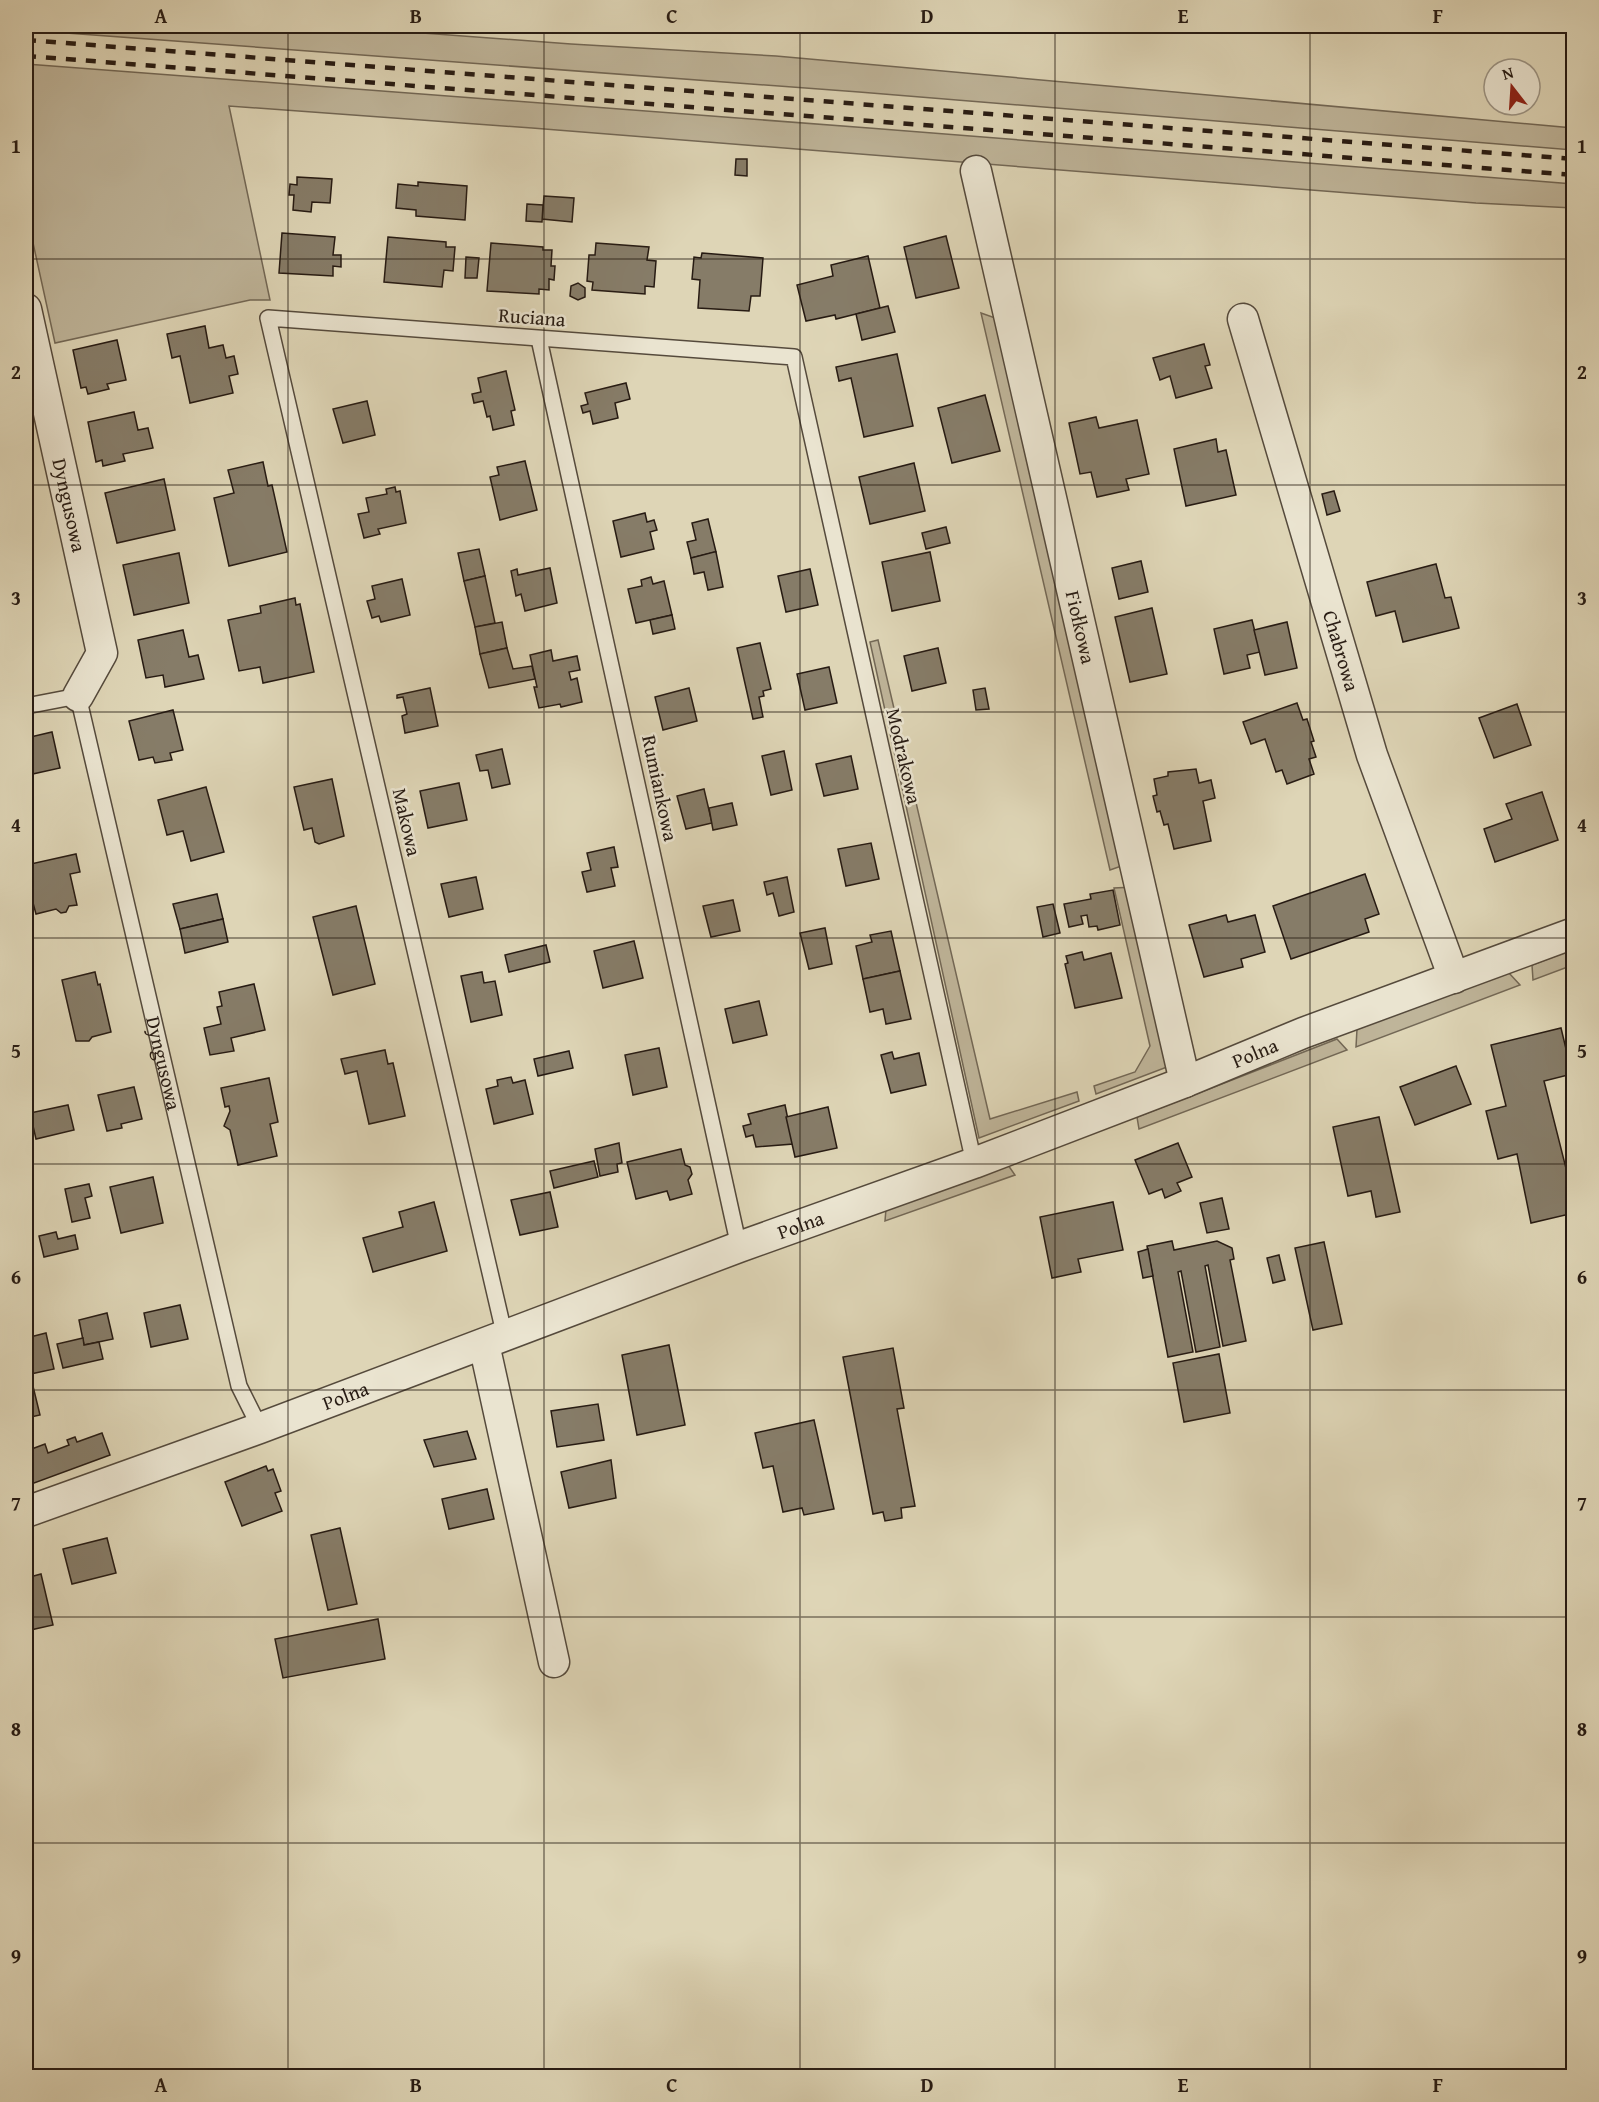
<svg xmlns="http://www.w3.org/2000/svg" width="1599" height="2102" viewBox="0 0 1599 2102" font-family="'Gentium Book Plus',serif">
<rect width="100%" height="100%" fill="#ded5b6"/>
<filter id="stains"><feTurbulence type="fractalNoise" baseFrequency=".00333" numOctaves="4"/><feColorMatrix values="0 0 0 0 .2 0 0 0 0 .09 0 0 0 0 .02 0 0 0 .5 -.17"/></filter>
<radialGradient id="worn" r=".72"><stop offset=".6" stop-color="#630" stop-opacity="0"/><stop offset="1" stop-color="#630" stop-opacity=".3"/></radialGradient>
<g fill="#bfb59a" stroke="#736856" stroke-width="1.5">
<polygon points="26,26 328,26 571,44 776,56 1573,128 1573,150 859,92 26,30"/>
<polygon points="26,64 869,128 1573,184 1573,208 1476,203 532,128 229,106 270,300 250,300 55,343 26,211"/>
<polygon points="981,313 1001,320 1130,863 1110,870"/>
<polygon points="878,640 990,1119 1077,1092 1079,1101 979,1138 870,642"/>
<polygon points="1134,887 1167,1067 1096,1094 1094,1086 1135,1072 1150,1046 1114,888"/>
<polygon points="1566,952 1573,959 1573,965 1533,980 1532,965"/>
<polygon points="1509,973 1520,985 1356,1047 1357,1029"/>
<polygon points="1337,1039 1347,1050 1139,1129 1137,1117"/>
<polygon points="1008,1165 1015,1175 885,1221 886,1209"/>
</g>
<g fill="#867c68" stroke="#271b13" stroke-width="1.5">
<polygon points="736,159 747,159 747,176 735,175"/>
<polygon points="297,177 332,179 330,203 312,202 311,212 293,210 294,195 289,195 290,184 297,185"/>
<polygon points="418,182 467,186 465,220 416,216 416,210 396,208 398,184 418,186"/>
<polygon points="544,196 574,198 572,222 542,219"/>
<polygon points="527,204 543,205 542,222 526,221"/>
<polygon points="282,233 335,237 333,255 341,255 341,267 333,266 333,276 279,273"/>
<polygon points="946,236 959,288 916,298 904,247"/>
<polygon points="388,237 446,242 446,247 455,247 453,271 444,270 442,287 384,282"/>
<polygon points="491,243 543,247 543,250 552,250 551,266 555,266 554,280 549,279 549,290 539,289 539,294 487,291"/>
<polygon points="596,243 649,247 647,260 656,261 654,287 645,286 645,294 592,290 593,282 587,281 589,255 595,255"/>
<polygon points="702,253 763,258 760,296 751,296 749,311 698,308 700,280 692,279 694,257 701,258"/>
<polygon points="868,256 880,308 836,319 835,315 806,321 797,285 833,276 831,265"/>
<polygon points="466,257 479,258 477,278 465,278"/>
<polygon points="578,283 585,288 585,297 578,300 570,296 571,286"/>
<polygon points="888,306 895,332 862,340 856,314"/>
<polygon points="205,326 209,348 223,345 226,358 234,356 238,374 229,376 233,393 190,403 180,356 172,358 167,334"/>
<polygon points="117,340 126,380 107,384 109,389 88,394 86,387 81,388 73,350"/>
<polygon points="1204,344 1210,365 1205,366 1212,388 1176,398 1170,376 1160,380 1153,358"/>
<polygon points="897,354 913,426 864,437 851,378 839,381 836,367"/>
<polygon points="506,371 515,410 511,411 514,425 493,430 490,416 487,417 483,401 474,403 472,394 481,392 478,378"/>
<polygon points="626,383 630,399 615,403 618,418 593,424 590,411 583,413 581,406 588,404 585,393"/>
<polygon points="985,395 1000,451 952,463 938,408"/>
<polygon points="367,401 375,435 343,443 333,409"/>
<polygon points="134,412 138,430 148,428 153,448 123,454 125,461 103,466 102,460 96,462 88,422"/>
<polygon points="1096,417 1099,428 1137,420 1149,474 1126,479 1129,490 1097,497 1091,472 1080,474 1069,423"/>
<polygon points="1216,439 1218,452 1226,450 1236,495 1186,506 1174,449"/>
<polygon points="525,461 537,510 500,520 490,477 499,475 497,467"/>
<polygon points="263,462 268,486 272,485 287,552 229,566 214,498 234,493 228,470"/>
<polygon points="914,463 925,511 870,524 859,477"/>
<polygon points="164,479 175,530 117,543 105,493"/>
<polygon points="395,487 396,492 400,491 406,523 378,529 380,534 364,538 358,514 369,512 366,498 387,494 386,489"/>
<polygon points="1334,491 1340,511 1327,515 1322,494"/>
<polygon points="645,513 647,522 654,520 657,530 650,532 654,549 621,557 613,521"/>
<polygon points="708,519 716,552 691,558 687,542 696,540 692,523"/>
<polygon points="946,527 950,543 926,549 922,533"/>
<polygon points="479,549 485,576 464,581 458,553"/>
<polygon points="714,552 716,552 723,587 708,590 704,572 694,574 691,558"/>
<polygon points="930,552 940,601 892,611 882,562"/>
<polygon points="179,553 189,603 134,615 123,565"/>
<polygon points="1141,561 1148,592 1119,599 1112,568"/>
<polygon points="1436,564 1445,598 1451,597 1459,628 1403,642 1395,611 1376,616 1367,582"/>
<polygon points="550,568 557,603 525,611 521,594 516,596 511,571 517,569 518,575"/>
<polygon points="810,569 818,605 786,612 778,576"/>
<polygon points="485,576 495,623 475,627 464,581"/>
<polygon points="651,577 653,584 664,581 672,615 636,623 628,589 642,586 641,580"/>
<polygon points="402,579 410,615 381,622 379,616 372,618 367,601 375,599 372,586"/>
<polygon points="295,598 296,605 300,604 314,672 263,683 260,667 239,671 228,620 261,613 260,606"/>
<polygon points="1152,608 1167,674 1130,682 1115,617"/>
<polygon points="672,615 675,629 653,634 650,620"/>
<polygon points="1252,620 1260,652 1247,655 1250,668 1224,674 1214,629"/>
<polygon points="502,622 507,648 480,654 475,627"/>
<polygon points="1287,622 1297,668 1265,675 1254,630"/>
<polygon points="183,630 189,657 198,655 204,679 165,687 163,675 146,678 138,640"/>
<polygon points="760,643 771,689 763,691 764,696 759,697 763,717 753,719 737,648"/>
<polygon points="507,648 513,669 532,666 535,679 489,688 480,654"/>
<polygon points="938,648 946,683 912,691 904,656"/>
<polygon points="551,650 553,661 577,656 580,670 569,672 571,680 577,678 582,702 561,707 560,704 539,708 534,687 537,687 530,655"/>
<polygon points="829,667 837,703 805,710 797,674"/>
<polygon points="430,688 438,726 405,733 402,716 407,714 403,697 397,698 397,695"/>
<polygon points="689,688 697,721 663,730 655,697"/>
<polygon points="985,688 989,709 976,710 973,690"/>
<polygon points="1297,703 1303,720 1307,719 1314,741 1311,742 1316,757 1309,759 1314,774 1287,784 1282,770 1276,772 1265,739 1251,744 1243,722"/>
<polygon points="1517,704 1531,745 1494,758 1479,718"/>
<polygon points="173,710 183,750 170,753 172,760 155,763 153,757 139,760 129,721"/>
<polygon points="52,732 60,768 28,775 26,763 26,738"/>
<polygon points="502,749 510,784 492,788 488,770 480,771 476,755"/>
<polygon points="784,751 792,790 771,795 762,756"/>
<polygon points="851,756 858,789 824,796 816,764"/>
<polygon points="1196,769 1199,783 1211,780 1215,798 1203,801 1211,841 1174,849 1168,824 1164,825 1160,811 1157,812 1153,796 1157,795 1154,779 1168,776 1168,772"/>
<polygon points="332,779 344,836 319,844 315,842 312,828 304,830 294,787"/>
<polygon points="459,783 467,820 428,828 420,791"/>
<polygon points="206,787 224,852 191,861 183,831 167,835 158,800"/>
<polygon points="704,789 712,823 686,829 677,796"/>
<polygon points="1542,792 1558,840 1495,862 1484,829 1512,819 1506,804"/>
<polygon points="732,803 737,825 713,830 709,808"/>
<polygon points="871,843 879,879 846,886 838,849"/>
<polygon points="614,847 618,867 611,868 615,886 587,892 582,872 591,870 587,853"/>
<polygon points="76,854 80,872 70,874 77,905 69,906 66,912 61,913 56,909 36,914 32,899 26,900 26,865"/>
<polygon points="1365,874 1379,914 1365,919 1369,932 1291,959 1273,906"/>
<polygon points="476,877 483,909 449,917 441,884"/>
<polygon points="787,877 794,912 779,916 773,893 767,895 764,882"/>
<polygon points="1113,890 1120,925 1098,930 1097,926 1089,927 1087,915 1081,916 1083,924 1069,927 1064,904 1091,899 1090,894"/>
<polygon points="217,894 223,919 180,929 173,904"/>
<polygon points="733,900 740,931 711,937 703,906"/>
<polygon points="1053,904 1060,933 1043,937 1037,907"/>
<polygon points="356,906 375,984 333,995 313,917"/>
<polygon points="1226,915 1228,922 1255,915 1265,952 1241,959 1243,967 1204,977 1189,925"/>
<polygon points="223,919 228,942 185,953 180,929"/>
<polygon points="825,928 832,964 809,969 800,933"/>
<polygon points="891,931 900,971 863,979 856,946 872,942 870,935"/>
<polygon points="634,941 643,978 603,988 594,951"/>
<polygon points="546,945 550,962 509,972 505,955"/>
<polygon points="1082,952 1084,960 1111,953 1122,998 1075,1008 1065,964 1068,963 1066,956"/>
<polygon points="900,971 911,1019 886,1024 883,1009 870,1012 863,979"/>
<polygon points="95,972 98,985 100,984 111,1032 92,1037 89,1041 76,1041 62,980"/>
<polygon points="482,972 484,983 495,981 502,1015 471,1022 461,976"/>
<polygon points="254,984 265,1030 231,1038 234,1051 210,1055 204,1028 221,1024 217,1007 222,1006 219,992"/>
<polygon points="759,1001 767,1035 733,1043 725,1009"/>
<polygon points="1561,1028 1572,1074 1544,1081 1574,1200 1574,1213 1531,1223 1517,1154 1498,1159 1486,1111 1506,1106 1491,1045"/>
<polygon points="659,1048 667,1087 633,1095 625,1055"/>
<polygon points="385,1050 388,1064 393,1063 405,1116 369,1124 357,1071 345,1074 341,1059"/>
<polygon points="569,1051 573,1068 538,1076 534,1059"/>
<polygon points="892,1052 894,1059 919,1053 926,1085 891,1093 881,1055"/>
<polygon points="1456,1066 1471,1104 1415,1125 1400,1087"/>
<polygon points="511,1077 513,1083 525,1080 533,1114 494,1124 486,1089 498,1086 497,1080"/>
<polygon points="269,1078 278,1122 270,1124 277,1156 238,1165 230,1130 224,1126 230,1111 229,1106 225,1107 221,1088"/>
<polygon points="134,1087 142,1119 121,1124 122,1128 107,1131 98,1095"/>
<polygon points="68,1105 74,1130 36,1139 30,1113"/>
<polygon points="785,1105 793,1144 756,1147 753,1135 746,1137 743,1126 751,1124 748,1114"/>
<polygon points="828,1107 837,1148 795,1157 786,1117"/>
<polygon points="1379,1117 1400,1212 1376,1217 1371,1191 1348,1196 1333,1127"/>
<polygon points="619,1143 622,1163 617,1164 618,1172 600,1176 595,1149"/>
<polygon points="1178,1143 1192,1177 1177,1183 1181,1191 1165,1198 1162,1189 1149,1194 1135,1160"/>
<polygon points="681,1149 685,1165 690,1167 692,1174 688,1180 692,1194 670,1200 667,1191 636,1199 627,1162"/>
<polygon points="594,1161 598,1177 554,1188 550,1171"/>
<polygon points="153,1177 163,1223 121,1233 110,1187"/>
<polygon points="89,1184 92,1196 85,1198 90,1218 72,1222 65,1189"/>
<polygon points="550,1192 558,1227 520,1235 511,1200"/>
<polygon points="1222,1198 1229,1229 1207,1233 1200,1203"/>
<polygon points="434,1202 447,1251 373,1272 363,1238 403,1227 399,1212"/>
<polygon points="1113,1202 1123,1250 1078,1259 1081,1272 1052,1278 1040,1217"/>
<polygon points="56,1232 58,1239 75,1235 78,1249 44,1257 39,1236"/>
<polygon points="1172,1241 1174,1250 1217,1241 1232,1248 1234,1259 1230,1260 1246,1341 1223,1346 1208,1265 1205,1266 1220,1347 1196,1352 1181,1271 1178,1272 1193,1352 1168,1357 1147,1246"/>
<polygon points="1324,1242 1342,1324 1313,1330 1295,1248"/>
<polygon points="1148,1249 1153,1276 1143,1278 1138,1252"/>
<polygon points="1279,1255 1285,1280 1273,1283 1267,1258"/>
<polygon points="180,1305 188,1339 151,1347 144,1313"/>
<polygon points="107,1313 113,1339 84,1345 79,1320"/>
<polygon points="46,1333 54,1369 26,1375 26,1338"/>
<polygon points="83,1338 84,1345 99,1342 103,1359 63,1368 57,1344"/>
<polygon points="669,1345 685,1425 637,1435 622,1355"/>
<polygon points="893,1348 904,1408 897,1409 915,1506 901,1508 902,1518 885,1521 883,1512 873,1514 843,1357"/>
<polygon points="1219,1354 1230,1413 1184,1422 1173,1363"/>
<polygon points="30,1374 40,1415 26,1418 26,1375"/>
<polygon points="598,1404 604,1440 557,1447 551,1411"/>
<polygon points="814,1420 834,1509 804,1515 802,1508 783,1512 773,1466 763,1468 755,1433"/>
<polygon points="467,1431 476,1459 434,1467 424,1440"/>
<polygon points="102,1433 110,1455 26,1486 26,1461 32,1459 29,1450 45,1444 48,1453 69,1445 67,1440 75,1437 77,1442"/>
<polygon points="611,1460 616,1498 569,1508 561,1472"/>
<polygon points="266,1466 268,1471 273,1469 281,1491 275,1493 282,1511 242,1526 225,1482"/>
<polygon points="487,1489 494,1519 449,1529 442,1499"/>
<polygon points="340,1528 357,1604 328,1610 311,1535"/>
<polygon points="107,1538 116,1573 72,1584 63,1549"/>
<polygon points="41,1574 53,1625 26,1631 26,1578"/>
<polygon points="378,1619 385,1659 283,1678 275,1639"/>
</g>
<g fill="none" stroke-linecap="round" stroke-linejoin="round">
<defs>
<g id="service">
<polyline points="539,339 739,1247"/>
<path id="s1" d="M26 706 78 696 239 1386 260 1428"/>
<polyline points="505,1337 268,318 794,357 974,1163"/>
</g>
<g id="minor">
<path id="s2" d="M976 171 1185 1082"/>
<path id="s3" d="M26 309 102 653 78 696"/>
<path id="s4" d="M1243 319 1372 755 1454 978"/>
<polyline points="484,1344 554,1662"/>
<path id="s5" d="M26 1512 260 1428 739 1247 974 1163 1185 1082 1303 1033 1574 933"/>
</g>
</defs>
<use href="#service" stroke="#554a3c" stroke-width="18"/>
<use href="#minor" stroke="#554a3c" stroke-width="33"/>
<use href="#service" stroke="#eae4d0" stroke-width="15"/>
<use href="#minor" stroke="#eae4d0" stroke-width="30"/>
<g stroke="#271b13" stroke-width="4.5" stroke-dasharray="10 10" stroke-linecap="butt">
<polyline points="26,40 1574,159"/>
<polyline points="26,56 1574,175"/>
</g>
</g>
<path fill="none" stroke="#271b13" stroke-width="1.5" stroke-opacity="0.55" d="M288 26V2076M544 26V2076M800 26V2076M1055 26V2076M1310 26V2076M26 259H1574M26 485H1574M26 712H1574M26 938H1574M26 1164H1574M26 1390H1574M26 1617H1574M26 1843H1574"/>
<g text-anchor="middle" stroke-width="5" stroke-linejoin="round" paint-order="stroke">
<g font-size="20" fill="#271b13" stroke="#eae4d0">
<text transform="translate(532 317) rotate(4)" y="7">Ruciana</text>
<text dy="7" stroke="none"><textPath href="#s3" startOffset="201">Dyngusowa</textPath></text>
<text dy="7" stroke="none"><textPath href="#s2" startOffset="468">Fiołkowa</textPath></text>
<text dy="7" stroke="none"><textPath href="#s4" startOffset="346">Chabrowa</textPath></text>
<text transform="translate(904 756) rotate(77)" y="7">Modrakowa</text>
<text transform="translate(660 788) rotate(78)" y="7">Rumiankowa</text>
<text transform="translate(407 822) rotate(77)" y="7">Makowa</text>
<text dy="7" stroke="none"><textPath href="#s5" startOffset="1312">Polna</textPath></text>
<text dy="7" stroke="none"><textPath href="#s1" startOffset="430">Dyngusowa</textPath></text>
<text dy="7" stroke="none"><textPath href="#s5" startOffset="826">Polna</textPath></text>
<text dy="7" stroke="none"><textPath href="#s5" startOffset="340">Polna</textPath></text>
</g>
</g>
<rect width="1599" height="2102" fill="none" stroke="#ded5b6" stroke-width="66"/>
<g transform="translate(1512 87) rotate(343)"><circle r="28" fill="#eae4d0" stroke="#9c9484" stroke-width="1.5"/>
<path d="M0-4.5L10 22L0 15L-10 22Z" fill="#8f2418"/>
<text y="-9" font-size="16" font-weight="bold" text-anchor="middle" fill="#271b13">N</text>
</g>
<rect x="33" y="33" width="1533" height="2036" fill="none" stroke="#271b13" stroke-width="2"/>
<g font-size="20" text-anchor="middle" font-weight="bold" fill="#271b13">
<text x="161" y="23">A</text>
<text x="416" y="23">B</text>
<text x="672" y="23">C</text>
<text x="927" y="23">D</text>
<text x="1183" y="23">E</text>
<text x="1438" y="23">F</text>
<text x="16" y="153">1</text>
<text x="1582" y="153">1</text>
<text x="16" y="379">2</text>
<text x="1582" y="379">2</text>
<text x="16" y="605">3</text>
<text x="1582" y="605">3</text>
<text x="16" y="832">4</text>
<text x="1582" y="832">4</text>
<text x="16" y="1058">5</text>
<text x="1582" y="1058">5</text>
<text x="16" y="1284">6</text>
<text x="1582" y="1284">6</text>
<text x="16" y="1510">7</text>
<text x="1582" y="1510">7</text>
<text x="16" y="1736">8</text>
<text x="1582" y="1736">8</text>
<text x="16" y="1963">9</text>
<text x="1582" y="1963">9</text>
<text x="161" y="2092">A</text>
<text x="416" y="2092">B</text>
<text x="672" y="2092">C</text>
<text x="927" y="2092">D</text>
<text x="1183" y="2092">E</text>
<text x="1438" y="2092">F</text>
</g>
<rect width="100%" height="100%" filter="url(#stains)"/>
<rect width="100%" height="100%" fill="url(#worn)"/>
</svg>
